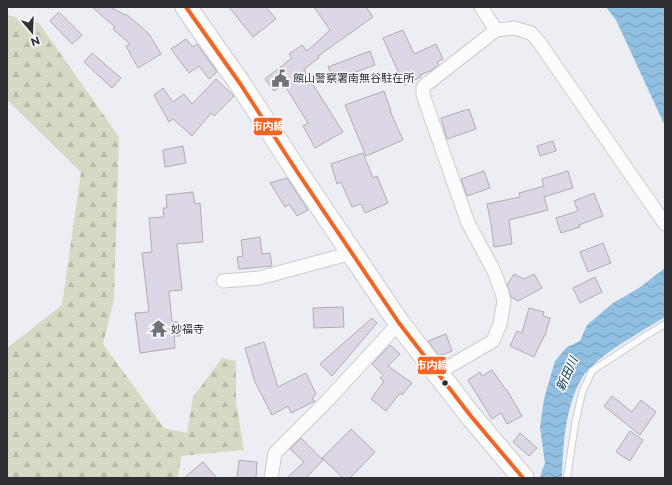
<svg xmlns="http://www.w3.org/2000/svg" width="672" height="485" viewBox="0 0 672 485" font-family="Montserrat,'Noto Sans JP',sans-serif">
<defs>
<pattern id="forest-firs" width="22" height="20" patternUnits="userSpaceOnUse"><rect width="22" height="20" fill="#d5dac4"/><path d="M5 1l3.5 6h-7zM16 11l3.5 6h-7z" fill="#b7bba9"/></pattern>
<pattern id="water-waves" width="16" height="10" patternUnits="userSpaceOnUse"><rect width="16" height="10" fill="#91bfe1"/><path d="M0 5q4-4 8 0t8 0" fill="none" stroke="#779cb7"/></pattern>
</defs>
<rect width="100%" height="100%" fill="#eceef4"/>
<polygon fill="url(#forest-firs)" points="7,15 39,23 119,137 114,299 103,344 164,428 187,433 193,397 222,358 236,361 236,402 244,450 181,456 178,478 7,478 7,348 62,305 81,172 7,100"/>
<g fill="url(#water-waves)">
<polygon points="606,7 665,7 665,126 616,20"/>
<path d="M665 268V317C643 331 595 356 582 378 565 406 563 446 562 478H540L542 470 545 464 540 427 544 399 555 361 567 347 580 341 587 325 613 303 639 288Z"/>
</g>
<g fill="#ddd6e4" stroke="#aeadb2">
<polygon points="92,7 110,7 125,15 126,14 149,34 161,54 138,68 126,46 130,44 113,29 115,27"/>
<polygon points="229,7 266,7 276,19 253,37"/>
<polygon points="314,7 366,7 373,17 318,56 319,58 304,69 306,73 303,76 307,75 343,132 315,148 303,126 308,123 285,86 282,89 280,87 274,91 265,79 292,58 289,54 302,45 307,51 330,30"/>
<polygon points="59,12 82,35 72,44 50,21"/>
<polygon points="403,30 414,54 436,44 443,59 437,62 439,65 432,70 420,75 421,77 404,85 383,38"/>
<polygon points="186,39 193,47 197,44 217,72 209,79 199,66 189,73 171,49"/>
<polygon points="370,51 375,65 350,74 351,77 336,84 328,67"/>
<polygon points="92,53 121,78 112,88 84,62"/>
<polygon points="216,79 234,96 214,116 211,113 192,136 173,119 169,122 154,95 163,88 173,102 184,94 192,104"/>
<polygon points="384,91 391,111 390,111 403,140 366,156 345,105"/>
<polygon points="469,109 476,129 447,139 441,118"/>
<polygon points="553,141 556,151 540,156 537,146"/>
<polygon points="183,146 186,163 165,167 163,150"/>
<polygon points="363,153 373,178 377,176 388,203 365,213 361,204 352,207 341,182 337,184 331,164"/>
<polygon points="484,171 490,188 467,196 461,179"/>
<polygon points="568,171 573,188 544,197 548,210 509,220 512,244 494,247 491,224 487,204 520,197 519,193 544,186 542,179"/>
<polygon points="287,178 308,210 297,216 289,204 285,207 270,183"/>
<polygon points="193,192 195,204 200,203 203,242 177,244 182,290 169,291 172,322 178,322 180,336 174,336 175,348 140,353 135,313 149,312 142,253 152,252 149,218 164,217 163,208 167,208 166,195"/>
<polygon points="594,193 603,216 579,225 580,227 561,233 556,218 578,211 574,201"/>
<polygon points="260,237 262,254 270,253 272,266 239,269 237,257 243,256 241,240"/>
<polygon points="603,243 611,263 588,272 580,252"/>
<polygon points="514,274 524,279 534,274 542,288 518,301 511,297 507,285"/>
<polygon points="595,277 602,292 580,303 573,288"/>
<polygon points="343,307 344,327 314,328 313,308"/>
<polygon points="529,308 544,312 543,316 550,318 545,336 544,336 534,357 510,346 517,331 522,333"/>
<polygon points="372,318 377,323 332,376 320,364"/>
<polygon points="446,334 452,351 439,356 428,341"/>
<polygon points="264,342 278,387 306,373 316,394 312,399 315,401 291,413 288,406 272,415 255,382 245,348"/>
<polygon points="390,345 400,354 388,366 412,383 402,395 400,393 386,411 371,399 384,381 380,378 383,375 372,364"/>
<polygon points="492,370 506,390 507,390 522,416 507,424 501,413 492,419 468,380 480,372 482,376"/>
<polygon points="612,396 632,412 641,400 656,412 640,435 604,406"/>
<polygon points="351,429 375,452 350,478 343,478 322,458"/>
<polygon points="630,431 643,440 630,461 616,452"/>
<polygon points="520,433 537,448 529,456 513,442"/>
<polygon points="301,438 323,460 306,478 287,478 304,462 290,449"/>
<polygon points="239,460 257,462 256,478 237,478"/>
<polygon points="203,462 217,478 184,478"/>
</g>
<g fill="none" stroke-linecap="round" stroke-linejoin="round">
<defs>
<polyline id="service" points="567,478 575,424 582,393 592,371 642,338 665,324"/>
<g id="minor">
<polyline points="481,7 496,30"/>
<polyline points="223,281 259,278 352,253"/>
<polyline points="438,373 493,341 500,324 504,301 502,293 494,271 468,223 423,95 423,87 496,30 514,28 531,33 539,42 665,224"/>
<polyline points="271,478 275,453 326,402 399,323"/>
</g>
<polyline id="trunk" points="186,7 241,85 298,173 399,323 470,415 523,478"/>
</defs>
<use href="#service" stroke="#cbccd1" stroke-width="8"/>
<use href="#minor" stroke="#cbccd1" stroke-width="15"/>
<use href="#trunk" stroke="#cbccd1" stroke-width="23"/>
<use href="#service" stroke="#fcfcfd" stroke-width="6"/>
<use href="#minor" stroke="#fcfcfd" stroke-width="13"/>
<use href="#trunk" stroke="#fcfcfd" stroke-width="21"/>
<defs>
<polyline id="bus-1" points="186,7 241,85 298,173 399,323 470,415 523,478"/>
</defs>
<use href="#bus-1" stroke="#f8f9fe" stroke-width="7"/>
<use href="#bus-1" stroke="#f26522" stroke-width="4"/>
</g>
<defs>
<symbol id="civic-bare" viewBox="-9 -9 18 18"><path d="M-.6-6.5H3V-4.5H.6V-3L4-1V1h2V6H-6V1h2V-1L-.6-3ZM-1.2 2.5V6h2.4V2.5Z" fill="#717277" stroke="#f8f9fe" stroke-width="2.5" paint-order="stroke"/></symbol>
<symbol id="temple-bare" viewBox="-9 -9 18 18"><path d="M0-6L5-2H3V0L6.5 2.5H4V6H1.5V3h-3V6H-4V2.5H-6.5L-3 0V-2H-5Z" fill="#717277" stroke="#f8f9fe" stroke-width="2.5" paint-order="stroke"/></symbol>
</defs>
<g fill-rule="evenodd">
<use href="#civic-bare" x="268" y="66" width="25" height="25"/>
<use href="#temple-bare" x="146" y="316" width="25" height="25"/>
</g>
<circle fill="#2f3034" stroke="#f8f9fe" stroke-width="1.5" cx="445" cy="383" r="3.5"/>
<g text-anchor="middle" stroke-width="3" stroke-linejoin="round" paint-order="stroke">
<g font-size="11" fill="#2f3034" stroke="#f8f9fe" text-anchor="start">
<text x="293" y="82">館山警察署南無谷駐在所</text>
<text x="171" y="333">妙福寺</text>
</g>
<g font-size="12" font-style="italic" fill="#003553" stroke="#f8f9fe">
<text transform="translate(567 374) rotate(-66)" y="4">新田川</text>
</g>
</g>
<g stroke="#f8f9fe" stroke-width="1.5">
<rect x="253" y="117" width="30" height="19" rx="4" fill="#f26522"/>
<rect x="417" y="356" width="30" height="19" rx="4" fill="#f26522"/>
</g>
<g font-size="11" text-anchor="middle" font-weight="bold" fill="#fff">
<text x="268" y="130">市内線</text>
<text x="432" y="369">市内線</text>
</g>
<rect width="672" height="485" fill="none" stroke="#2f3034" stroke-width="16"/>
<g transform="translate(32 32) rotate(161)" stroke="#f8f9fe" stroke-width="3" paint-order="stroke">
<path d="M0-3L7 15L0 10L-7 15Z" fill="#2f3034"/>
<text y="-6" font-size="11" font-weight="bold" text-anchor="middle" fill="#2f3034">N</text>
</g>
</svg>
